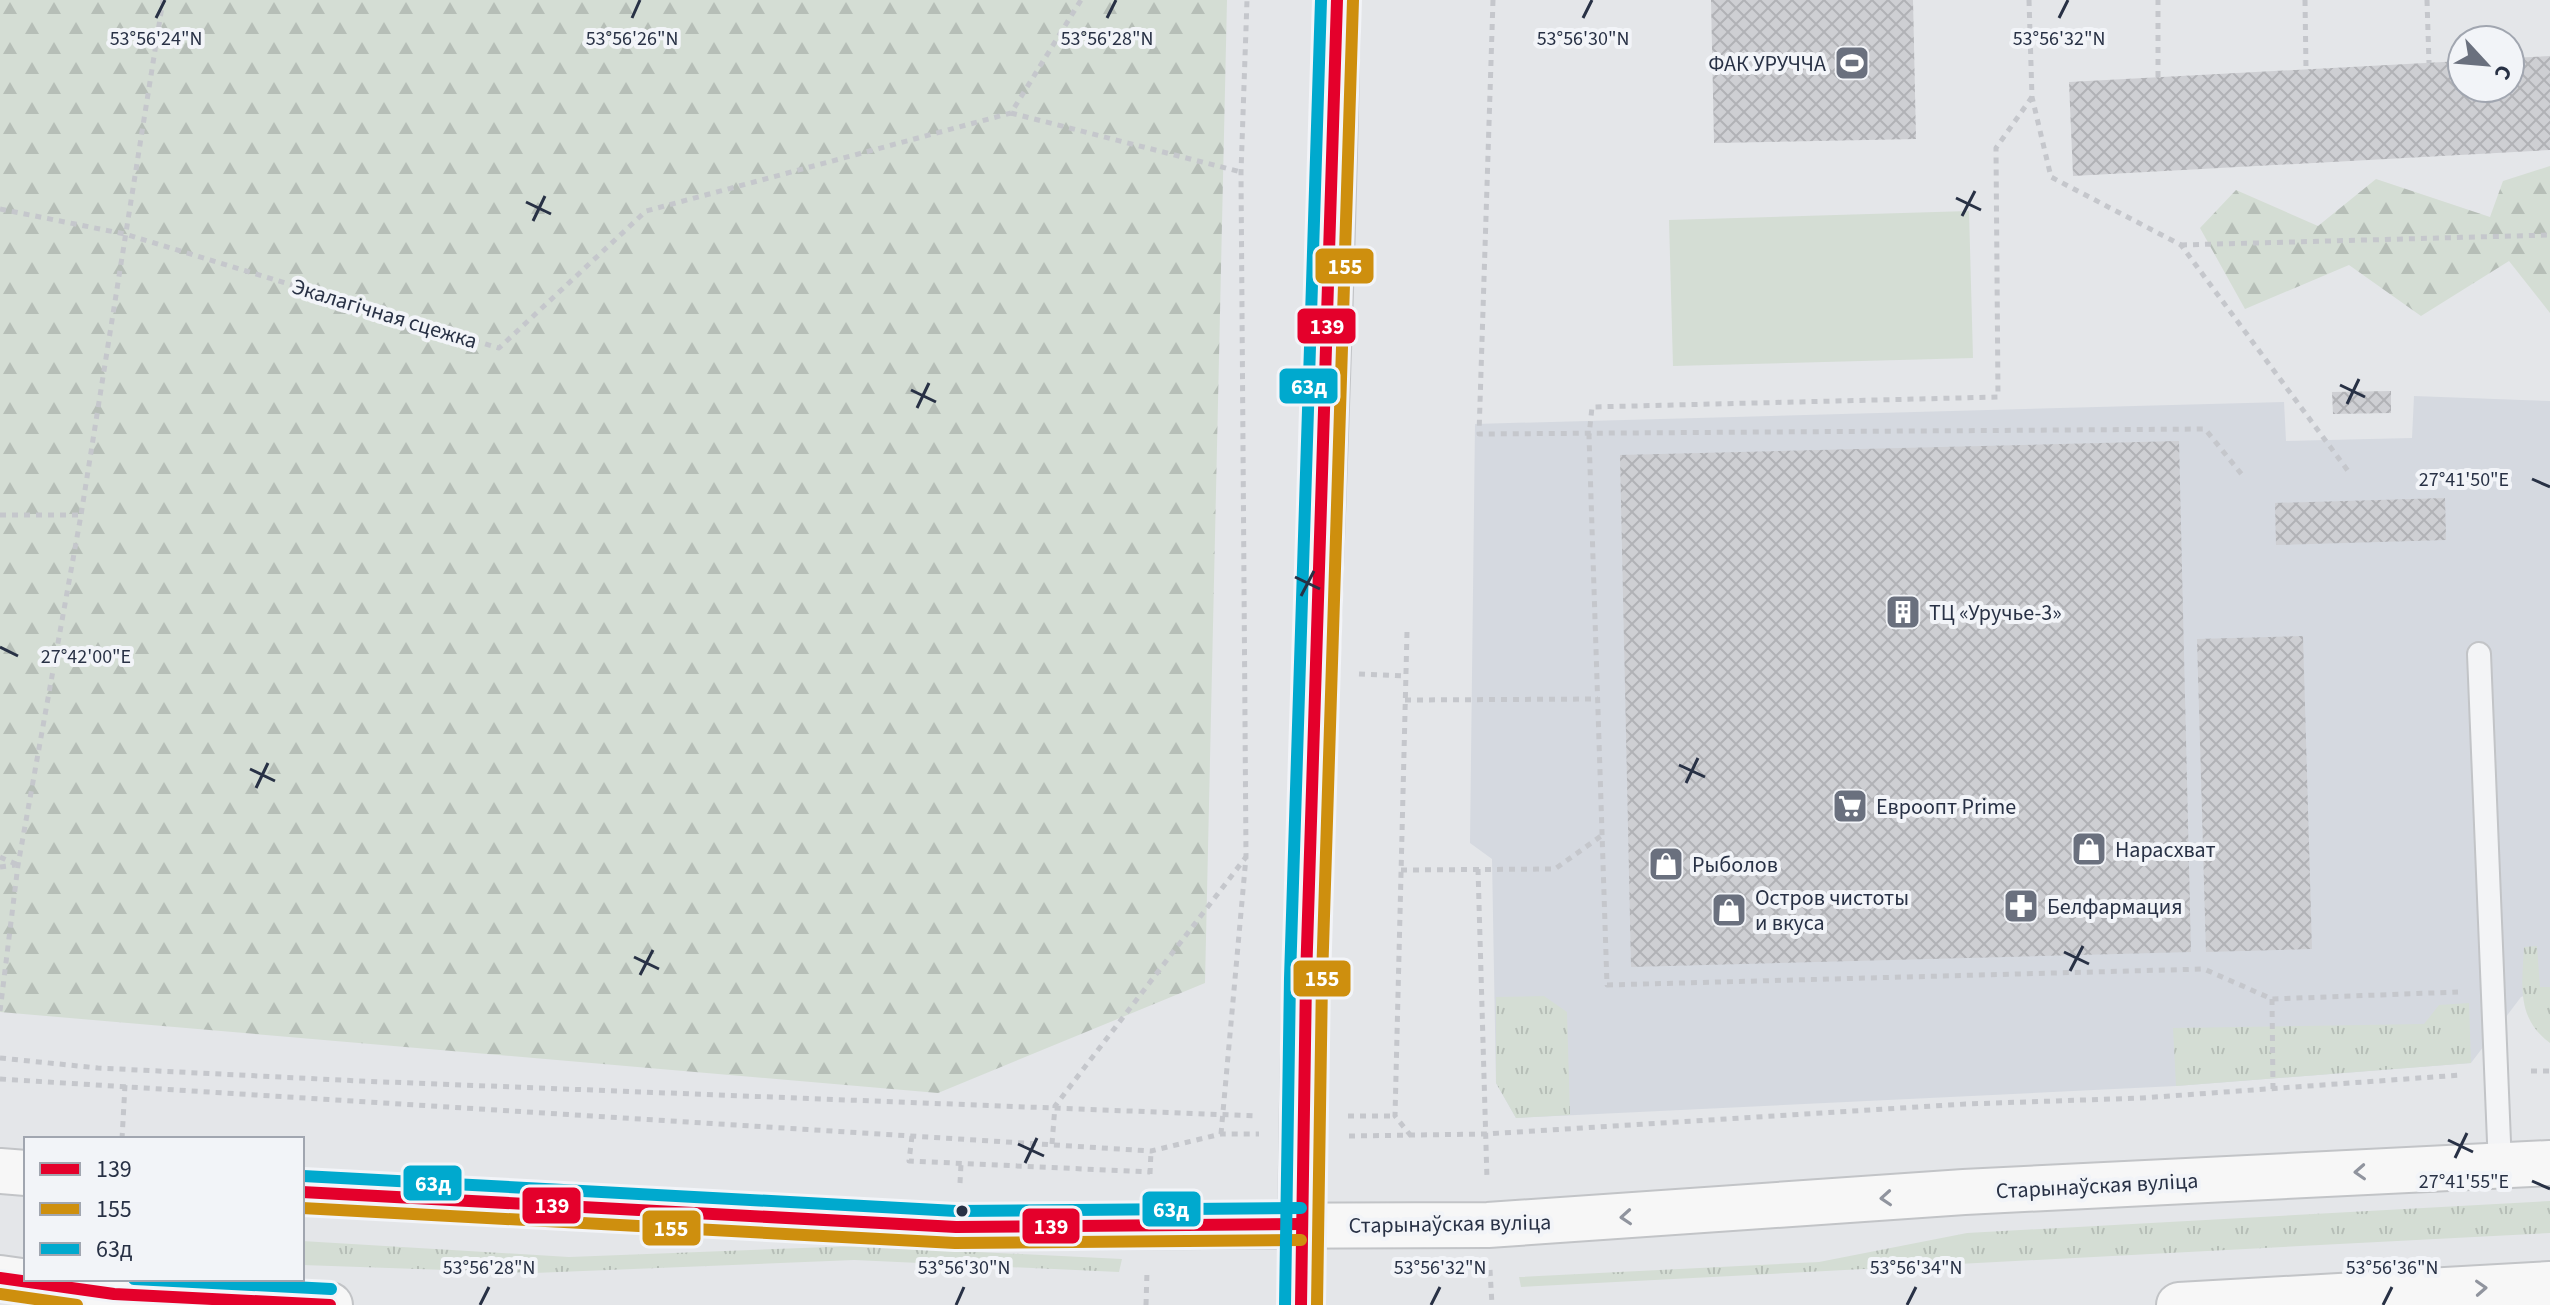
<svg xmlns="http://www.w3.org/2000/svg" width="2550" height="1305" viewBox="0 0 2550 1305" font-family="'Source Sans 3',sans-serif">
<defs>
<pattern id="grass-tufts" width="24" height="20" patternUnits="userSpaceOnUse" patternTransform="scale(2)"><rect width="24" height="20" fill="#d4ddd4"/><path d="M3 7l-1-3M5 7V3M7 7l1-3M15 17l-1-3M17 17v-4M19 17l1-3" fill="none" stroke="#b6beb7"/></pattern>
<pattern id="forest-firs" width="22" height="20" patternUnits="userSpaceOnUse" patternTransform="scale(2)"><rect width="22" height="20" fill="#d4ddd4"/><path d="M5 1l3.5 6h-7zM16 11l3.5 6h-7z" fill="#b6beb7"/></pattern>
<pattern id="building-cross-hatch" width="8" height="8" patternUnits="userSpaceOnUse" patternTransform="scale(2)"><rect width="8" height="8" fill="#cecfd3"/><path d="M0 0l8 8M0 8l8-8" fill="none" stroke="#b1b2b6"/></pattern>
</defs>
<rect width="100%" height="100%" fill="#e4e6e9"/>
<polygon fill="#d5d9e0" points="2414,396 2550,401 2550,987 2521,997 2471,1063 2176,1086 1516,1118 1496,1083 1492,859 1470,843 1475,424 2284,402 2286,441 2412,438"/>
<g fill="url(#grass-tufts)">
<path d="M2537 946 2540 987H2550V1043C2516 1018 2522 985 2524 947Z"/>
<polygon points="1544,996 1567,1012 1570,1115 1516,1118 1496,1083 1496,997"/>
<polygon points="2469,1003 2471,1063 2176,1086 2173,1028 2424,1024 2439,1005"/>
<polygon points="2550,1201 2550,1233 1521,1287 1519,1277 1819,1262 1967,1233"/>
<polygon points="302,1241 569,1257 855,1246 1122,1259 1119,1272 854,1260 534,1273 302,1265"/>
</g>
<g fill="url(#forest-firs)">
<polygon points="0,0 1227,0 1205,983 938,1093 0,1012"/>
<polygon points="2550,166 2550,313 2509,261 2421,316 2349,265 2245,309 2200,228 2236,190 2318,226 2376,179 2490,217 2503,181"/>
</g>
<polygon fill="#d4ddd4" points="1969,211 1973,358 1673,366 1669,220"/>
<g fill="url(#building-cross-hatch)">
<polygon points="1711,0 1913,0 1916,139 1714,143"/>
<polygon points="2550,56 2550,150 2073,176 2069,82 2462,61 2462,88 2510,88 2510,58"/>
<polygon points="2391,391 2391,413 2333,414 2332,392"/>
<polygon points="2179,441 2191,952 1631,967 1620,455"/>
<polygon points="2445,498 2446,540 2276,545 2275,503"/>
<polygon points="2303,636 2312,949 2206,952 2197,639"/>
</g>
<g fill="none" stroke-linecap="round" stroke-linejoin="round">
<defs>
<polyline id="service" points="2479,654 2500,1166"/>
<g id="secondary">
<polyline points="0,1171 26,1173"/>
<polyline points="302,1192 956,1227 1488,1225 1964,1192 2550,1163"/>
<polyline points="0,1278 114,1294 330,1305"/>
<path d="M1301 1305C1301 870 1331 435 1337 0"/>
<polyline points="2179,1305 2550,1284"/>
</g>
</defs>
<use href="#service" stroke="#c2c4c7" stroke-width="26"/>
<use href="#secondary" stroke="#c2c4c7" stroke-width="48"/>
<g stroke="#c5c7cc" stroke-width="5" stroke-dasharray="6 6" stroke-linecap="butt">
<polyline points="1493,0 1479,434 2205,429 2243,476"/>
<polyline points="2029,0 2032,97 2051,177 2181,245 2351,475"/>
<polyline points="2305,0 2306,69"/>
<polyline points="2427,0 2429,63"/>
<polyline points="2158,77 2158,0"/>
<polyline points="2032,97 1996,148 1998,397 1592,407 1589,436 1607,985 2204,969 2272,999 2458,992"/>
<polyline points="1011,113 1241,172"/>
<polyline points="0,209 125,234 499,348 646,211 1011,113 1081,0"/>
<polyline points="2181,245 2550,235"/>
<polyline points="0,515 81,515"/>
<polyline points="1407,632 1395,1116 1411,1136"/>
<polyline points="1359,674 1406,676"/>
<polyline points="1405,700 1598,699"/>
<polyline points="0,857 18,865"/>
<polyline points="0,867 15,865"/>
<polyline points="1478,869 1487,1180"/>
<polyline points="1401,870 1555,869 1601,836"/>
<polyline points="2272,999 2273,1089"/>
<polyline points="0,1011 18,865 81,515 163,0"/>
<polyline points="0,1058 98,1068 360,1081 1258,1116"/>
<polyline points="2531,1071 2550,1071"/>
<polyline points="0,1079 1151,1151 1221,1134 1259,1134"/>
<polyline points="1348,1116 1395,1116"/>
<polyline points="1221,1134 1246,857 1241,172 1247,0"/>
<polyline points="912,1136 909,1161 1150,1172"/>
<polyline points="1349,1136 1485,1134 1966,1104 2142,1098 2461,1075"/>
<polyline points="122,1139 125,1085"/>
<polyline points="1052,1144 1055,1106 1246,857"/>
<polyline points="1150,1174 1151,1151"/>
<polyline points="960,1183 961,1164"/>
<polyline points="1490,1270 1492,1305"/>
<polyline points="1146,1305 1147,1272"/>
</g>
<use href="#service" stroke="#f3f4f6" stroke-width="22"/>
<use href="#secondary" stroke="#f7f7f7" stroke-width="44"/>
<defs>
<g id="bus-1">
<polyline points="302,1192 956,1227 1301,1224"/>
<polyline points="0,1278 114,1294 330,1305"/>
<polyline points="1301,1305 1306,979 1337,0"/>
</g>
<g id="bus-2">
<polyline points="302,1208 955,1243 1301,1240"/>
<polyline points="0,1294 77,1305"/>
<polyline points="1317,1305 1322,979 1353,0"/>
</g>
<g id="bus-3">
<polyline points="303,1176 956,1211 1301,1208"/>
<polyline points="134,1279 331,1289"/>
<polyline points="1285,1305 1290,978 1321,0"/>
</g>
</defs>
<use href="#bus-1" stroke="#f2f4f8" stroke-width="18"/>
<use href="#bus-2" stroke="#f2f4f8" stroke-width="18"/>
<use href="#bus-3" stroke="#f2f4f8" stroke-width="18"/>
<use href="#bus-1" stroke="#e4002b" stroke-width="12"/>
<use href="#bus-2" stroke="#ce8f0e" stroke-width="12"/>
<use href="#bus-3" stroke="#00a9ce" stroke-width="12"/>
</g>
<defs><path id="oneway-chevron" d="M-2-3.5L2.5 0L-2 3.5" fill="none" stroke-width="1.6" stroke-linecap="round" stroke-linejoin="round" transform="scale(2)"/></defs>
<g stroke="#90949e">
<use href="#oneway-chevron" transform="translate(2360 1172) rotate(177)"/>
<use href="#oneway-chevron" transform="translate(1886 1198) rotate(176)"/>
<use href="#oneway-chevron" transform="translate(1626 1217) rotate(176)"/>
<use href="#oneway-chevron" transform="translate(2481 1288) rotate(-3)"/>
</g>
<path fill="none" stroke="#283145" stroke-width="3" d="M156 18 165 0M632 18 640 0M1107 18 1116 0M1583 18 1592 0M2059 18 2068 0M1956 198 1981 210M526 202 551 214M1962 216 1975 191M533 221 545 196M2340 385 2365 397M911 390 936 402M2347 404 2359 379M917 408 929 383M2532 479 2550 487M1295 577 1320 589M1301 596 1314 571M0 647 18 656M1679 765 1705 777M250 769 275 781M1686 783 1698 758M256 788 268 763M2064 952 2089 964M634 957 659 969M2070 971 2083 946M640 975 653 950M2448 1140 2473 1152M1018 1144 1044 1156M2455 1158 2467 1133M1025 1163 1037 1138M2532 1181 2550 1189M480 1305 489 1287M956 1305 964 1287M1431 1305 1440 1287M1907 1305 1916 1287M2383 1305 2392 1287"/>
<defs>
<symbol id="stadium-square" viewBox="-11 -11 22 22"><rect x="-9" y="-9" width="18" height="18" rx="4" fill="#6a707e" stroke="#f2f4f8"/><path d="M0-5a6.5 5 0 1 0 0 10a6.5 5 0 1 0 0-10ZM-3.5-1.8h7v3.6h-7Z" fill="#fff"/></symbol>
<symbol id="building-square" viewBox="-11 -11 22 22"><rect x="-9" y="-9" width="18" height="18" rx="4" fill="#6a707e" stroke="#f2f4f8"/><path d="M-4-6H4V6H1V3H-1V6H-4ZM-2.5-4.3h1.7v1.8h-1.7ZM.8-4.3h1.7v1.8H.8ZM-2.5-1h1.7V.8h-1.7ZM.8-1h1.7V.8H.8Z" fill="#fff"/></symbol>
<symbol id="supermarket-square" viewBox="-11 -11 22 22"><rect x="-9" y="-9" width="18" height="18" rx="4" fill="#6a707e" stroke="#f2f4f8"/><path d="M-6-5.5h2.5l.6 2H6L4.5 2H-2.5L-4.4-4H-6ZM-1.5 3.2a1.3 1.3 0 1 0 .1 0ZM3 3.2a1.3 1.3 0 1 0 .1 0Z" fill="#fff"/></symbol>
<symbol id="shop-square" viewBox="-11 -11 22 22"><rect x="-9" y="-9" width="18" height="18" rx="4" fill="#6a707e" stroke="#f2f4f8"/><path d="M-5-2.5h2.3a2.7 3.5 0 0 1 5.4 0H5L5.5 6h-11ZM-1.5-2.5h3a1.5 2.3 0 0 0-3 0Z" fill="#fff"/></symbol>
<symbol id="pharmacy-square" viewBox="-11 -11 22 22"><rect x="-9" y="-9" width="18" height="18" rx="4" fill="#6a707e" stroke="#f2f4f8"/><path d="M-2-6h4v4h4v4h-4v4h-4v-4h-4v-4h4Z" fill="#fff"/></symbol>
</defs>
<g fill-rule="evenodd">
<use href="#stadium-square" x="1832" y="43" width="40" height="40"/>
<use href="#building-square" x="1883" y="592" width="40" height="40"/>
<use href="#supermarket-square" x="1830" y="786" width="40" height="40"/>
<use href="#shop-square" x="2069" y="829" width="40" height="40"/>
<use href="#shop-square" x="1646" y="844" width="40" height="40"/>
<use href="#pharmacy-square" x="2001" y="886" width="40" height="40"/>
<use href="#shop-square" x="1709" y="890" width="40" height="40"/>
</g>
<circle fill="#283145" stroke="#f2f4f8" stroke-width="3" cx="962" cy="1211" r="7"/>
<g text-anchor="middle" stroke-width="8" stroke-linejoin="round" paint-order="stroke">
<g font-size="22" fill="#283145" stroke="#f2f4f8" text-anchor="start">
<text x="1826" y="71" text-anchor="end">ФАК УРУЧЧА</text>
<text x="1929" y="620">ТЦ «Уручье-3»</text>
<text x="1876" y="814">Евроопт Prime</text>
<text x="2115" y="857">Нарасхват</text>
<text x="1692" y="872">Рыболов</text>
<text x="1755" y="905">Остров чистоты<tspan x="1755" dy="25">и вкуса</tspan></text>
<text x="2047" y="914">Белфармация</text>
</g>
<g font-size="22" fill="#283145" stroke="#f2f4f8">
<text transform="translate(385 313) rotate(17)" y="8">Экалагічная сцежка</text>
<text transform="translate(2097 1185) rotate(-3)" y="8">Старынаўская вуліца</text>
<text transform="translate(1450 1223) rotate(-1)" y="8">Старынаўская вуліца</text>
</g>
</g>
<g font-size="20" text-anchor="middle" fill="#283145" stroke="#f2f4f8" stroke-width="8" stroke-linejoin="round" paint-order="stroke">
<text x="2059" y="45">53°56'32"N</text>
<text x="156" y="45">53°56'24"N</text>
<text x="632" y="45">53°56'26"N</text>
<text x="1107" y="45">53°56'28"N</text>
<text x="1583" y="45">53°56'30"N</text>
<text x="2464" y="486">27°41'50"E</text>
<text x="86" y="663">27°42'00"E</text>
<text x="2464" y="1188">27°41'55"E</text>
<text x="489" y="1274">53°56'28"N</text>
<text x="964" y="1274">53°56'30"N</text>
<text x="1440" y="1274">53°56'32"N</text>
<text x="1916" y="1274">53°56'34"N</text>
<text x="2392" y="1274">53°56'36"N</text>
</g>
<g stroke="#f2f4f8" stroke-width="3">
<rect x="1314" y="247" width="61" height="38" rx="8" fill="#ce8f0e"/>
<rect x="1296" y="307" width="61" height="38" rx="8" fill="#e4002b"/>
<rect x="1278" y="367" width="61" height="38" rx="8" fill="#00a9ce"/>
<rect x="1292" y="959" width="60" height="39" rx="8" fill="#ce8f0e"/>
<rect x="402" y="1164" width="61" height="38" rx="8" fill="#00a9ce"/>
<rect x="521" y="1186" width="61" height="39" rx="8" fill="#e4002b"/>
<rect x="1141" y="1190" width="61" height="38" rx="8" fill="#00a9ce"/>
<rect x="1021" y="1207" width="60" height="38" rx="8" fill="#e4002b"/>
<rect x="641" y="1209" width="61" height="38" rx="8" fill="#ce8f0e"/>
</g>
<g font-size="22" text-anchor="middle" font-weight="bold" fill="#fff">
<text x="1345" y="274">155</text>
<text x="1327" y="334">139</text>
<text x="1309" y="394">63д</text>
<text x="1322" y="986">155</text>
<text x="433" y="1191">63д</text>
<text x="552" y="1213">139</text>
<text x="1171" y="1217">63д</text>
<text x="1051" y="1234">139</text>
<text x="671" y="1236">155</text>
</g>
<rect x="24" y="1137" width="280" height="144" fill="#f2f4f8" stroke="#a1a6b0" stroke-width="2"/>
<rect x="40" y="1163" width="40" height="12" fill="#e4002b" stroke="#a1a6b0" stroke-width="2"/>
<text x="96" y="1177" font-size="24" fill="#283145">139</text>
<rect x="40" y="1203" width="40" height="12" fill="#ce8f0e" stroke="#a1a6b0" stroke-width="2"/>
<text x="96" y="1217" font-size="24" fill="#283145">155</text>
<rect x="40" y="1243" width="40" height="12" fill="#00a9ce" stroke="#a1a6b0" stroke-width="2"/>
<text x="96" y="1257" font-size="24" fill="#283145">63д</text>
<g transform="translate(2486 64) rotate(116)"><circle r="38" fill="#f2f4f8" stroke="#a1a6b0" stroke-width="2"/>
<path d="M0-6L14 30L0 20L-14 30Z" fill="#6a707e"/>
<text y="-12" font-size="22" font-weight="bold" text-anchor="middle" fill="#283145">С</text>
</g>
</svg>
